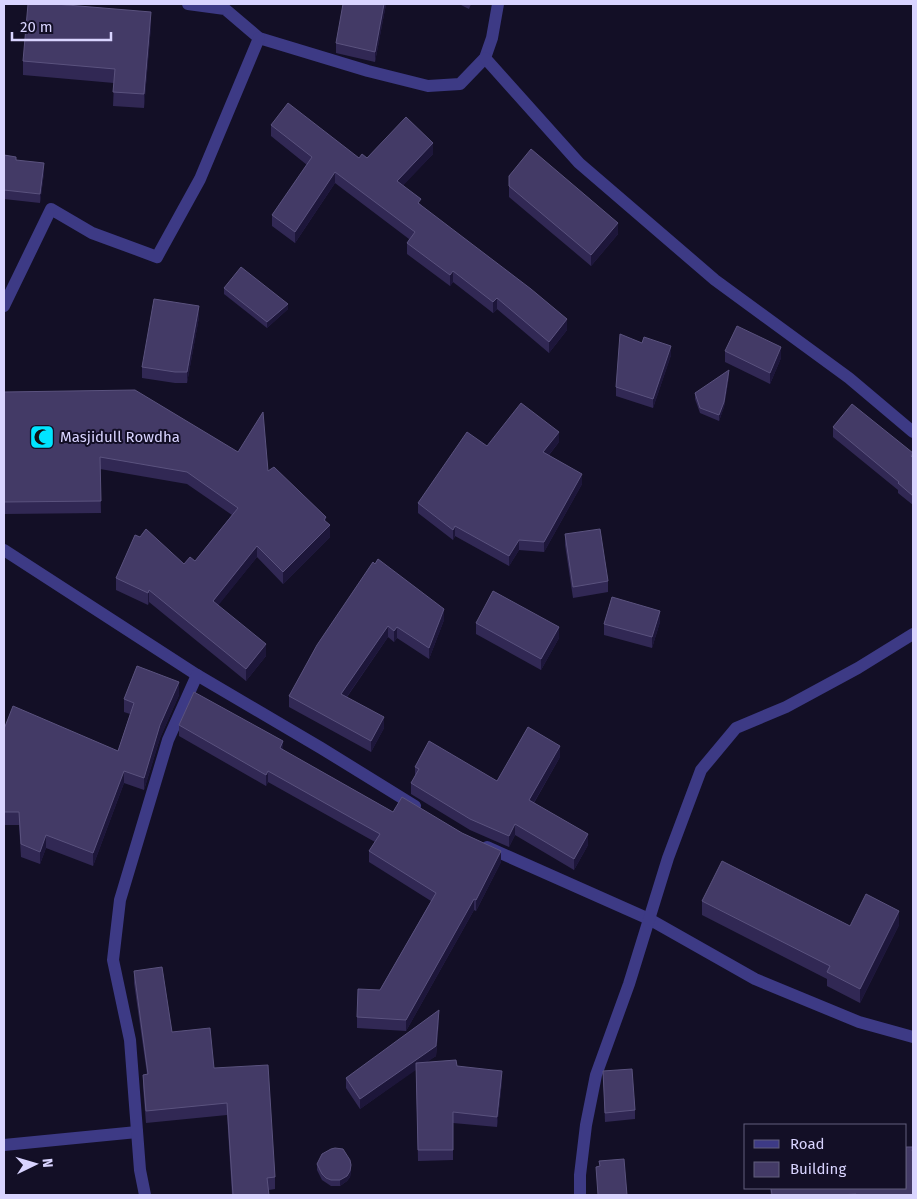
<svg xmlns="http://www.w3.org/2000/svg" width="917" height="1199" viewBox="0 0 917 1199" font-family="'Fira Sans',sans-serif">
<rect width="100%" height="100%" fill="#130f26"/>
<g fill="none" stroke-linecap="round" stroke-linejoin="round">
<g stroke="#3d3a85" stroke-width="12">
<polyline points="188,4 225,9 259,38 368,71 428,86 460,84 485,58 492,38 498,4"/>
<polyline points="485,58 579,163 715,280 849,378 913,432"/>
<polyline points="4,306 51,209 92,233 157,257 200,179 259,38"/>
<polyline points="4,550 197,675 321,748 415,806"/>
<polyline points="487,847 649,919 755,979 859,1022 913,1037"/>
<polyline points="4,1145 137,1132"/>
<polyline points="145,1195 140,1170 130,1040 113,960 120,900 168,740 197,675"/>
<polyline points="580,1195 580,1175 586,1125 596,1075 629,984 668,858 701,770 736,728 786,707 858,668 913,634"/>
</g>
</g>
<g fill="#312854">
<polygon points="386,4 375,62 336,53 336,43"/>
<polygon points="459,4 471,4 469,9"/>
<polygon points="151,26 144,108 113,106 114,83 23,75 23,61"/>
<polygon points="271,125 359,158 433,154 403,185 421,205 567,330 549,353 497,309 493,313 453,282 450,286 407,254 407,243 409,239 335,183 295,243 272,226 272,215 307,165 271,136"/>
<polygon points="4,155 16,160 44,173 40,203 4,199"/>
<polygon points="509,176 618,234 591,266 509,197"/>
<polygon points="224,288 288,309 267,328 224,294"/>
<polygon points="199,317 187,383 175,383 142,378 142,367"/>
<polygon points="725,351 781,358 770,384 725,362"/>
<polygon points="671,355 653,408 616,396 616,387"/>
<polygon points="729,376 724,407 719,421 700,413 695,399 695,393"/>
<polygon points="4,392 268,471 326,522 330,537 283,584 257,557 218,605 266,656 246,681 149,602 148,605 116,590 116,578 195,561 232,515 187,484 100,469 101,513 4,514"/>
<polygon points="833,427 913,458 913,505 898,493 898,490 833,437"/>
<polygon points="559,442 549,455 582,484 544,552 519,550 509,566 455,536 453,540 418,513 418,503"/>
<polygon points="565,534 608,581 608,592 573,598 565,545"/>
<polygon points="375,564 444,620 429,659 397,638 394,642 388,637 347,697 384,728 371,752 289,707 289,696"/>
<polygon points="660,622 652,648 604,635 604,624"/>
<polygon points="476,623 559,638 541,670 476,634"/>
<polygon points="179,695 160,738 144,790 124,783 93,866 46,848 40,864 21,857 19,825 4,825 4,729 118,751 130,714 124,712 124,699"/>
<polygon points="179,725 283,750 393,812 501,862 476,911 474,910 406,1031 357,1028 357,1017 380,990 431,901 369,862 369,851 375,842 268,782 266,786 179,736"/>
<polygon points="560,757 534,803 588,845 574,870 515,835 509,847 470,830 411,794 411,783 415,776 415,767 497,781"/>
<polygon points="702,901 850,926 899,925 860,1003 827,986 827,979 702,915"/>
<polygon points="134,971 172,1032 214,1068 275,1177 275,1189 269,1190 269,1195 232,1195 227,1115 146,1123 143,1087 143,1075 147,1074 134,983"/>
<polygon points="439,1020 436,1056 426,1062 457,1066 502,1081 497,1127 453,1123 453,1160 418,1161 416,1069 360,1109 346,1088 346,1078"/>
<polygon points="603,1071 635,1110 635,1119 605,1122"/>
<polygon points="913,1151 913,1195 771,1195 770,1188 906,1188"/>
<polygon points="317,1164 351,1171 350,1177 347,1181 340,1186 331,1186 322,1180 317,1170"/>
</g>
<g fill="#1d163a">
<polygon points="384,4 386,4 375,62 375,52"/>
<polygon points="151,12 151,26 144,108 144,94"/>
<polygon points="433,143 433,154 397,192 397,181"/>
<polygon points="44,163 44,173 40,203 40,194"/>
<polygon points="335,172 335,183 295,243 295,232"/>
<polygon points="618,223 618,234 591,266 591,255"/>
<polygon points="453,271 453,282 450,286 450,275"/>
<polygon points="497,298 497,309 493,313 493,302"/>
<polygon points="288,304 288,309 267,328 267,322"/>
<polygon points="199,306 199,317 187,383 187,372"/>
<polygon points="567,319 567,330 549,353 549,342"/>
<polygon points="671,346 671,355 653,408 653,399"/>
<polygon points="781,347 781,358 770,384 770,373"/>
<polygon points="729,370 729,376 724,407 719,421 719,415"/>
<polygon points="559,432 559,442 543,462 543,452"/>
<polygon points="582,474 582,484 544,552 544,542"/>
<polygon points="326,517 326,528 330,525 330,537 283,584 283,572"/>
<polygon points="455,526 455,536 453,540 453,530"/>
<polygon points="519,540 519,550 509,566 509,556"/>
<polygon points="257,546 257,557 213,612 213,601"/>
<polygon points="149,590 149,602 148,605 148,593"/>
<polygon points="444,609 444,620 429,659 429,648"/>
<polygon points="660,611 660,622 652,648 652,637"/>
<polygon points="388,626 388,637 341,705 341,694"/>
<polygon points="397,627 397,638 394,642 394,631"/>
<polygon points="559,627 559,638 541,670 541,659"/>
<polygon points="266,644 266,656 246,681 246,669"/>
<polygon points="179,682 179,695 160,738 144,790 144,778 160,725"/>
<polygon points="384,717 384,728 371,752 371,741"/>
<polygon points="283,741 283,751 280,748"/>
<polygon points="560,746 560,757 529,811 529,800"/>
<polygon points="124,771 124,783 93,866 93,853"/>
<polygon points="268,771 268,782 266,786 266,775"/>
<polygon points="515,824 515,835 509,847 509,836"/>
<polygon points="588,834 588,845 574,870 574,859"/>
<polygon points="46,835 46,848 40,864 40,852"/>
<polygon points="501,851 501,862 476,911 476,900"/>
<polygon points="474,899 474,910 406,1031 406,1020"/>
<polygon points="899,911 899,925 860,1003 860,989"/>
<polygon points="439,1010 439,1020 436,1056 360,1109 360,1099"/>
<polygon points="502,1071 502,1081 497,1127 497,1117"/>
<polygon points="351,1165 351,1171 350,1177 347,1181 340,1186 340,1180"/>
</g>
<g fill="#433a66" stroke="#5a527e">
<polygon points="28,4 55,4 151,12 144,94 113,92 115,69 23,61"/>
<polygon points="343,4 384,4 375,52 336,43"/>
<polygon points="288,103 359,158 362,154 367,158 406,117 433,143 397,181 421,199 418,203 531,289 567,319 549,342 497,298 493,302 453,271 450,275 407,243 415,232 335,172 295,232 272,215 312,157 271,125"/>
<polygon points="531,149 618,223 591,255 509,186 509,176"/>
<polygon points="4,155 16,157 16,160 44,163 40,194 4,190"/>
<polygon points="241,267 288,304 267,322 224,288"/>
<polygon points="154,299 199,306 187,372 175,372 142,367"/>
<polygon points="737,326 781,347 770,373 725,351"/>
<polygon points="620,334 642,343 644,337 671,346 653,399 616,387"/>
<polygon points="729,370 724,402 719,415 700,408 695,393"/>
<polygon points="135,390 238,452 263,412 268,471 274,467 326,517 324,520 330,525 283,572 257,546 213,601 266,644 246,669 149,590 148,593 116,578 135,535 140,537 146,529 184,564 190,557 195,561 238,508 187,472 100,457 101,501 4,502 4,392"/>
<polygon points="521,403 559,432 543,452 582,474 544,542 519,540 509,556 455,526 453,530 418,503 467,432 487,446"/>
<polygon points="852,404 913,453 911,456 913,458 913,496 898,483 899,482 833,427"/>
<polygon points="600,529 608,581 573,587 565,534"/>
<polygon points="378,559 444,609 429,648 397,627 394,631 388,626 341,694 384,717 371,741 289,696 317,645 373,562 375,564"/>
<polygon points="493,591 559,627 541,659 476,623"/>
<polygon points="612,597 660,611 652,637 604,624"/>
<polygon points="137,666 179,682 160,725 144,778 124,771 93,853 46,835 40,852 21,844 19,812 4,812 4,729 13,706 118,751 134,703 124,699"/>
<polygon points="194,692 283,741 280,748 393,812 402,797 462,833 501,851 476,900 474,899 406,1020 357,1017 358,989 380,990 436,893 369,851 380,834 268,771 266,775 179,725"/>
<polygon points="528,727 560,746 529,800 588,834 574,859 515,824 509,836 470,819 411,783 419,769 415,767 429,741 497,781"/>
<polygon points="722,861 850,926 866,894 899,911 860,989 827,972 830,966 702,901"/>
<polygon points="162,967 172,1032 210,1028 214,1068 268,1065 275,1177 267,1178 269,1195 233,1195 227,1103 146,1111 143,1075 148,1074 134,971"/>
<polygon points="439,1010 436,1046 360,1099 346,1078"/>
<polygon points="456,1060 457,1066 502,1071 497,1117 453,1112 453,1150 418,1150 416,1063"/>
<polygon points="632,1069 635,1110 605,1113 603,1071"/>
<polygon points="906,1147 913,1147 912,1151 913,1151 913,1195 856,1195 856,1194 838,1195 772,1195 771,1188 906,1188"/>
<polygon points="335,1148 343,1149 350,1160 351,1165 350,1171 347,1176 340,1180 331,1180 326,1178 322,1174 317,1164 322,1154 331,1149"/>
<polygon points="624,1159 627,1195 598,1195 596,1167 600,1166 599,1161"/>
</g>
<defs>
<symbol id="mosque-square" viewBox="-11 -11 22 22"><rect x="-9" y="-9" width="18" height="18" rx="4" fill="#00e5ff" stroke="#130f26"/><path d="M3.5-4.9A6 6 0 1 0 3.5 4.9A5 5 0 1 1 3.5-4.9Z" fill="#111"/></symbol>
</defs>
<g fill-rule="evenodd">
<use href="#mosque-square" x="28" y="423" width="28" height="28"/>
</g>
<g text-anchor="middle" stroke-width="4" stroke-linejoin="round" paint-order="stroke">
<g font-size="15" fill="#d9d4ff" stroke="#130f26" text-anchor="start">
<text x="60" y="442">Masjidull Rowdha</text>
</g>
</g>
<rect width="917" height="1199" fill="none" stroke="#d9d4ff" stroke-width="10"/>
<rect x="744" y="1124" width="162" height="65" fill="#130f26" stroke="#625e7d"/>
<rect x="754" y="1140" width="25" height="8" fill="#3d3a85" stroke="#625e7d"/>
<text x="790" y="1149" font-size="15" fill="#d9d4ff">Road</text>
<rect x="754" y="1162" width="25" height="15" fill="#433a66" stroke="#625e7d"/>
<text x="790" y="1174" font-size="15" fill="#d9d4ff">Building</text>
<g transform="translate(35 1164) rotate(85)" stroke="#130f26" stroke-width="4" paint-order="stroke">
<path d="M0-4L9 19L0 12L-9 19Z" fill="#d9d4ff"/>
<text y="-8" font-size="14" font-weight="bold" text-anchor="middle" fill="#d9d4ff">N</text>
</g>
<path d="M12 32v8h99v-8" fill="none" stroke="#d9d4ff" stroke-width="2.5"/>
<text x="20" y="32" font-size="15" fill="#d9d4ff" stroke="#130f26" stroke-width="4" paint-order="stroke">20 m</text>
</svg>
